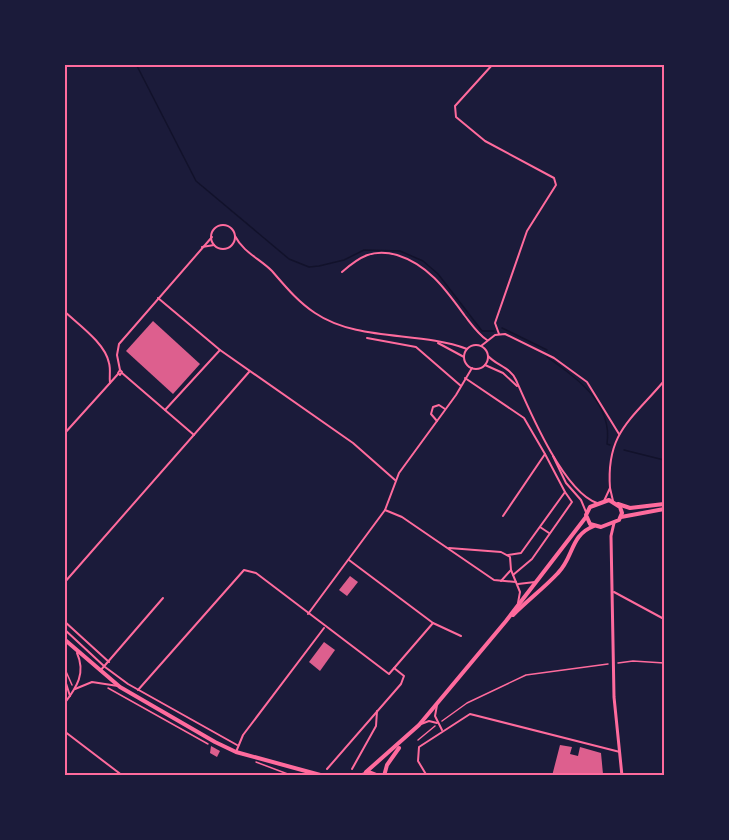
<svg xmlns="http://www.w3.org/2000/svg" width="729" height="840" viewBox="0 0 729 840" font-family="'Zilla Slab',serif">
<rect width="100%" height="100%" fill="#1b1b3a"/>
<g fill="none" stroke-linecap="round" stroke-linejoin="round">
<g stroke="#12122b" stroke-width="1.5">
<polyline points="136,64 196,181 289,259 309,267 319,266 344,260 364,250 400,251 423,261 438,274 482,331 494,331"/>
<polyline points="502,328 547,350"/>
<path d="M547 357C576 377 613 403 607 444L610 445"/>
<polyline points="624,450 664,460"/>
</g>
</g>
<g fill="#dd5f8e">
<polygon points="153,321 200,364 173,394 126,351"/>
<polygon points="350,576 358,582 347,596 339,590"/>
<polygon points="324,642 335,650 320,671 309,662"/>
<polygon points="560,745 572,747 570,754 578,756 580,747 601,753 603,774 552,776"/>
<polygon points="211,746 220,751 217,757 210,753"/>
</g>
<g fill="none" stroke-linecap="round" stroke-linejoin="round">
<g stroke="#ff6b9d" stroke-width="1.5">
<polyline points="618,663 633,661 664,663"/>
<polyline points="64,667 72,685"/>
<polyline points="108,688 208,744"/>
<polyline points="442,721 467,703 526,675 608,664"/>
<polyline points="418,740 435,726"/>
<polyline points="256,762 293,776"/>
</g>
<g stroke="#ff6b9d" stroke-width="2">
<polyline points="493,64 455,106 456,117 485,141 554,178 556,185 527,231 495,323 499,334"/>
<circle cx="223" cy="237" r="12"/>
<path d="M235 236C243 252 260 259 272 271 285 286 298 302 315 313 358 342 419 331 467 349"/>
<polyline points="202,247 214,245"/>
<path d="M342 272C359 257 373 248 397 255 429 265 446 290 465 316 472 325 478 334 487 340"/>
<polyline points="158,298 220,350 353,443 395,480"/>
<path d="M64 311C79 325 105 343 109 363 111 370 109 376 110 383L64 434"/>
<polyline points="367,338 416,347 461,386"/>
<polyline points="438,343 464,357"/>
<circle cx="476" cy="357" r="12"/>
<polyline points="481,346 495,335 505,334 554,358 587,382 619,434"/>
<path d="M488 356C496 365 511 368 516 380 530 412 564 492 597 503"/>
<polyline points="485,365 503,373 517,386"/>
<polyline points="120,370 117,355 119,344 212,237"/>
<polygon points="120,370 122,372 120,375 118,373"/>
<polyline points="122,373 194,435"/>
<polyline points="465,378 524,418 545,454 503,516"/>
<polyline points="110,383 118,374"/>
<polyline points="165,410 220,350"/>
<polyline points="437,421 431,414 433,407 439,405 445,409"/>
<polyline points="553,456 566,483 581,500 586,512"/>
<path d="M610 488C606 433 631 420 664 381"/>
<polyline points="604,501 610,488 613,501"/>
<polyline points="385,510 402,517 494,580 516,582"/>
<polyline points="540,527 549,533"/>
<polyline points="449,548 501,552 510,557 511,570 520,592 518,603"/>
<polyline points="508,555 521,553 565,492 545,454"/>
<polyline points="349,560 433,623 461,636"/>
<polyline points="513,575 532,559 572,502 565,492"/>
<polyline points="501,581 511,570"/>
<polyline points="64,583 249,372"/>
<polyline points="518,584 535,582"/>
<polyline points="614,592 664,619"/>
<polyline points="308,614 385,510 399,473 456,395 472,368"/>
<polyline points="64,621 109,662"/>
<polyline points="64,629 105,667 128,684 237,745"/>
<polyline points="100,671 163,598"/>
<polyline points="64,677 70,696"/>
<polyline points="75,689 92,682 118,686"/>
<polyline points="138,690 244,570 256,573 389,674 433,623"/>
<path d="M64 704C77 687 86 673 77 653"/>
<polyline points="437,705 435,716 442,730"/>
<polyline points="421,724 429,721 437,723"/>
<polyline points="64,731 123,776"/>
<polyline points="236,752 243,735 324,628"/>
<polyline points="327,769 401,684 404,676 394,668"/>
<polyline points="352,769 376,726 377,711"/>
<polyline points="427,776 418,761 419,747 470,714 620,752"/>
</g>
<polyline stroke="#ff6b9d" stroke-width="3" points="614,523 611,536 614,697 622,776"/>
<g stroke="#ff6b9d" stroke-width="4">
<polygon points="609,500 620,507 622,513 619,520 601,527 590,524 586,515 590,507"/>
<polyline points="618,504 630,508 664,504"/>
<polyline points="621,517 664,509"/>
<path d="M513 615C528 600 544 588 558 573 574 557 570 535 594 526"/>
<polyline points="366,772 419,725 506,621 586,517"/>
<polyline points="384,776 387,765 399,748"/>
</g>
<g stroke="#ff6b9d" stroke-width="4">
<polyline points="64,639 120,687 215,742 236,752 324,776"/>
<polyline points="360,776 369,772 379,776"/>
</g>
</g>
<rect width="729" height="840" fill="none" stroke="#1b1b3a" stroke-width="132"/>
<rect x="66" y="66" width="597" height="708" fill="none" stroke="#ff6b9d" stroke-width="2"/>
</svg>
